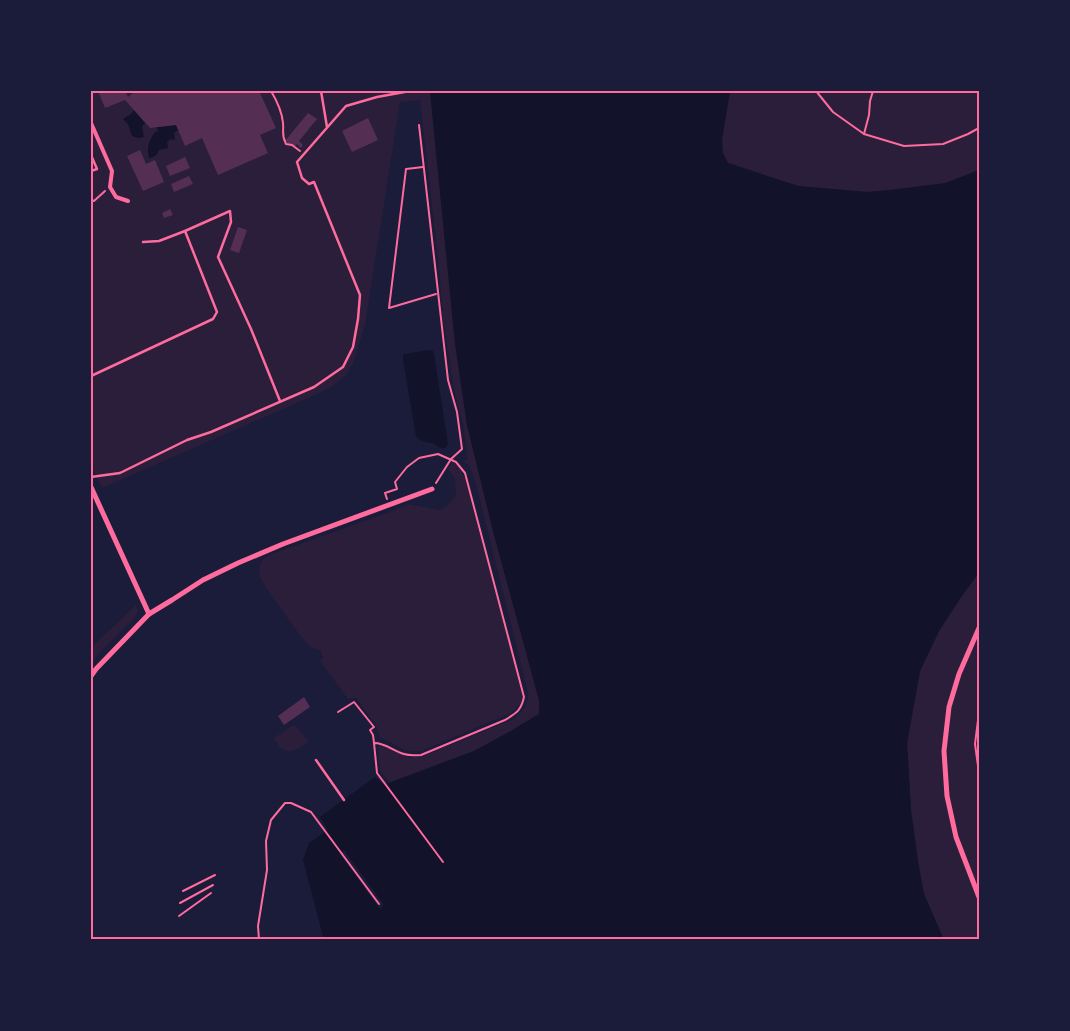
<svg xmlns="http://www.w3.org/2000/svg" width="1070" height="1031" viewBox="0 0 1070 1031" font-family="'DejaVu Sans',sans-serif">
<rect width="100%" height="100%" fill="#1b1b3a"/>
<g fill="#2a1e3b">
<polygon points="91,91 430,91 455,343 467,425 493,531 539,700 539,714 509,732 474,751 390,782 380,771 378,746 385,746 410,758 425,755 514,719 525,707 529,696 475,480 469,465 463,462 468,459 463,425 454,389 443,319 439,267 420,100 400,102 365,325 353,364 345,376 331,387 306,399 102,488 91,465"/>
<polygon points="730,91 979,91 979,170 946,183 891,190 867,192 798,186 728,163 723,153 722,139"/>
<path d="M452 462 458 466 465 478 523 696 521 703 511 713 421 751C416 751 412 752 408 751 397 748 391 740 380 738L376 725 356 698 348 699 320 661 323 657 320 650 310 647 299 634 267 589 260 577 259 568 263 559 272 554 390 512 408 504 440 510 449 504 456 494 455 479 448 469Z"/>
<polygon points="979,573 979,940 944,940 924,894 918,862 911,810 907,743 920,671 939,631 961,597"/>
<polygon points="136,605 138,611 132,621 102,650 91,664 91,649 92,647"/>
<path d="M292 726H296L309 742C301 747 290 756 281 748 278 746 276 741 274 738Z"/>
</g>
<g fill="#12122b">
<polygon points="430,91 730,91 722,139 723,153 728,163 798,186 867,192 891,190 946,183 979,170 979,573 961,597 939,631 920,671 907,743 911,810 918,862 924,894 944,940 324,940 303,860 309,843 328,830 320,817 375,777 384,785 474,751 509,732 539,714 539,700 493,531 467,425 455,343"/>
<polygon points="134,110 145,123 142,127 144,137 138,138 132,136 128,124 123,119 131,114"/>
<path d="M176 125 178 130 174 133 175 140 171 139 167 142 168 148 159 150C157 155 155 157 149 158 147 146 148 143 155 132L158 131 157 127Z"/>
<path d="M429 350 433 351 434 354 448 444C446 447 446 449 441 448 440 448 435 444 434 444 427 441 420 443 416 436L403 359V355L405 354Z"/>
</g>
<polygon fill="#1b1b3a" points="344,850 384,905 380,909 339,853"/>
<g fill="#542f53">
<polygon points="98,91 125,91 128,97 133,93 132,91 259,91 276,128 260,135 268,153 218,175 202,138 185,146 176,125 150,128 125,100 105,108"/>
<polygon points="308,113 317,119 299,141 303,145 301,148 297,144 294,147 285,141"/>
<polygon points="368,118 378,140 352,152 342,131"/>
<polygon points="140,150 146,164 155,160 164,182 143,191 127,156"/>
<polygon points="185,157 190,168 170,176 166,166"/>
<polygon points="189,176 193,184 174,192 171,184"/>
<polygon points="170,209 173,215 164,218 162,213"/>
<polygon points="238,227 247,230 239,253 230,250"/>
<polygon points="304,697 310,707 284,725 278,716"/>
</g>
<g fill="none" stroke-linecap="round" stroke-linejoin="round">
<g stroke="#ff6b9d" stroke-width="2">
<path d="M271 91C277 101 282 112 283 123 284 133 281 134 286 144L292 145 300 151"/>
<polyline points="816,91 833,112 864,134 904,146 943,144 968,134 979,128"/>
<polyline points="419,125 448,380 457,412 462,449 451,459 436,483"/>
<polyline points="864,134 869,115 870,101 873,91"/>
<polyline points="423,167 406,169 389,308 436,294"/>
<polyline points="91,200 94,201 105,191"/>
<path d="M387 499 385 493 397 489 395 482 407 467 419 458 438 454 456 462 465 473 524 697C521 711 516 713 505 720L421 755C415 755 410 756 404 754 393 751 386 743 374 743L377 773 443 862"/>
<polyline points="338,712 354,702 374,727 370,730 373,735 374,743"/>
<polyline points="979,712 975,744 979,773"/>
<polyline points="183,891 215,875"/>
<polyline points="180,903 213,885"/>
<polyline points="179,916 211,893"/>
<polyline points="259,940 258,926 267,870 266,841 271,820 285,803 291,803 311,812 379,904"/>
</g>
<g stroke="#ff6b9d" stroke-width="2.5">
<polyline points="321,91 327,127"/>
<polyline points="91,155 97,169 91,171"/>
<polyline points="143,242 159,241 185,231 230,211 231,222 218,257 251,329 280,401"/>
<polyline points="91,376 213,319 217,312 185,231"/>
<polyline points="91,477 120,473 187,440 211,432 314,387 343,367 353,347 358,319 360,295 314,182 309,184 302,178 297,162 346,106 377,97 410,91"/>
<polyline points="316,760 344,800"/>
</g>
<polyline stroke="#ff6b9d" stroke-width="4" points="91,123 112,171 110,187 116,197 128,201"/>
<g stroke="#ff6b9d" stroke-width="5">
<polyline points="91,487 149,614"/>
<polyline points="979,628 959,674 949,707 944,751 947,796 956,837 979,897"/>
<polyline points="91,676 96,669 149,614 172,600 203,580 238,563 283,544 432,489"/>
</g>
</g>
<rect width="1070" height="1031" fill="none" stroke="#1b1b3a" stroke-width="185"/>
<rect x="92" y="92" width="886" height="846" fill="none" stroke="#ff6b9d" stroke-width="2"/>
</svg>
